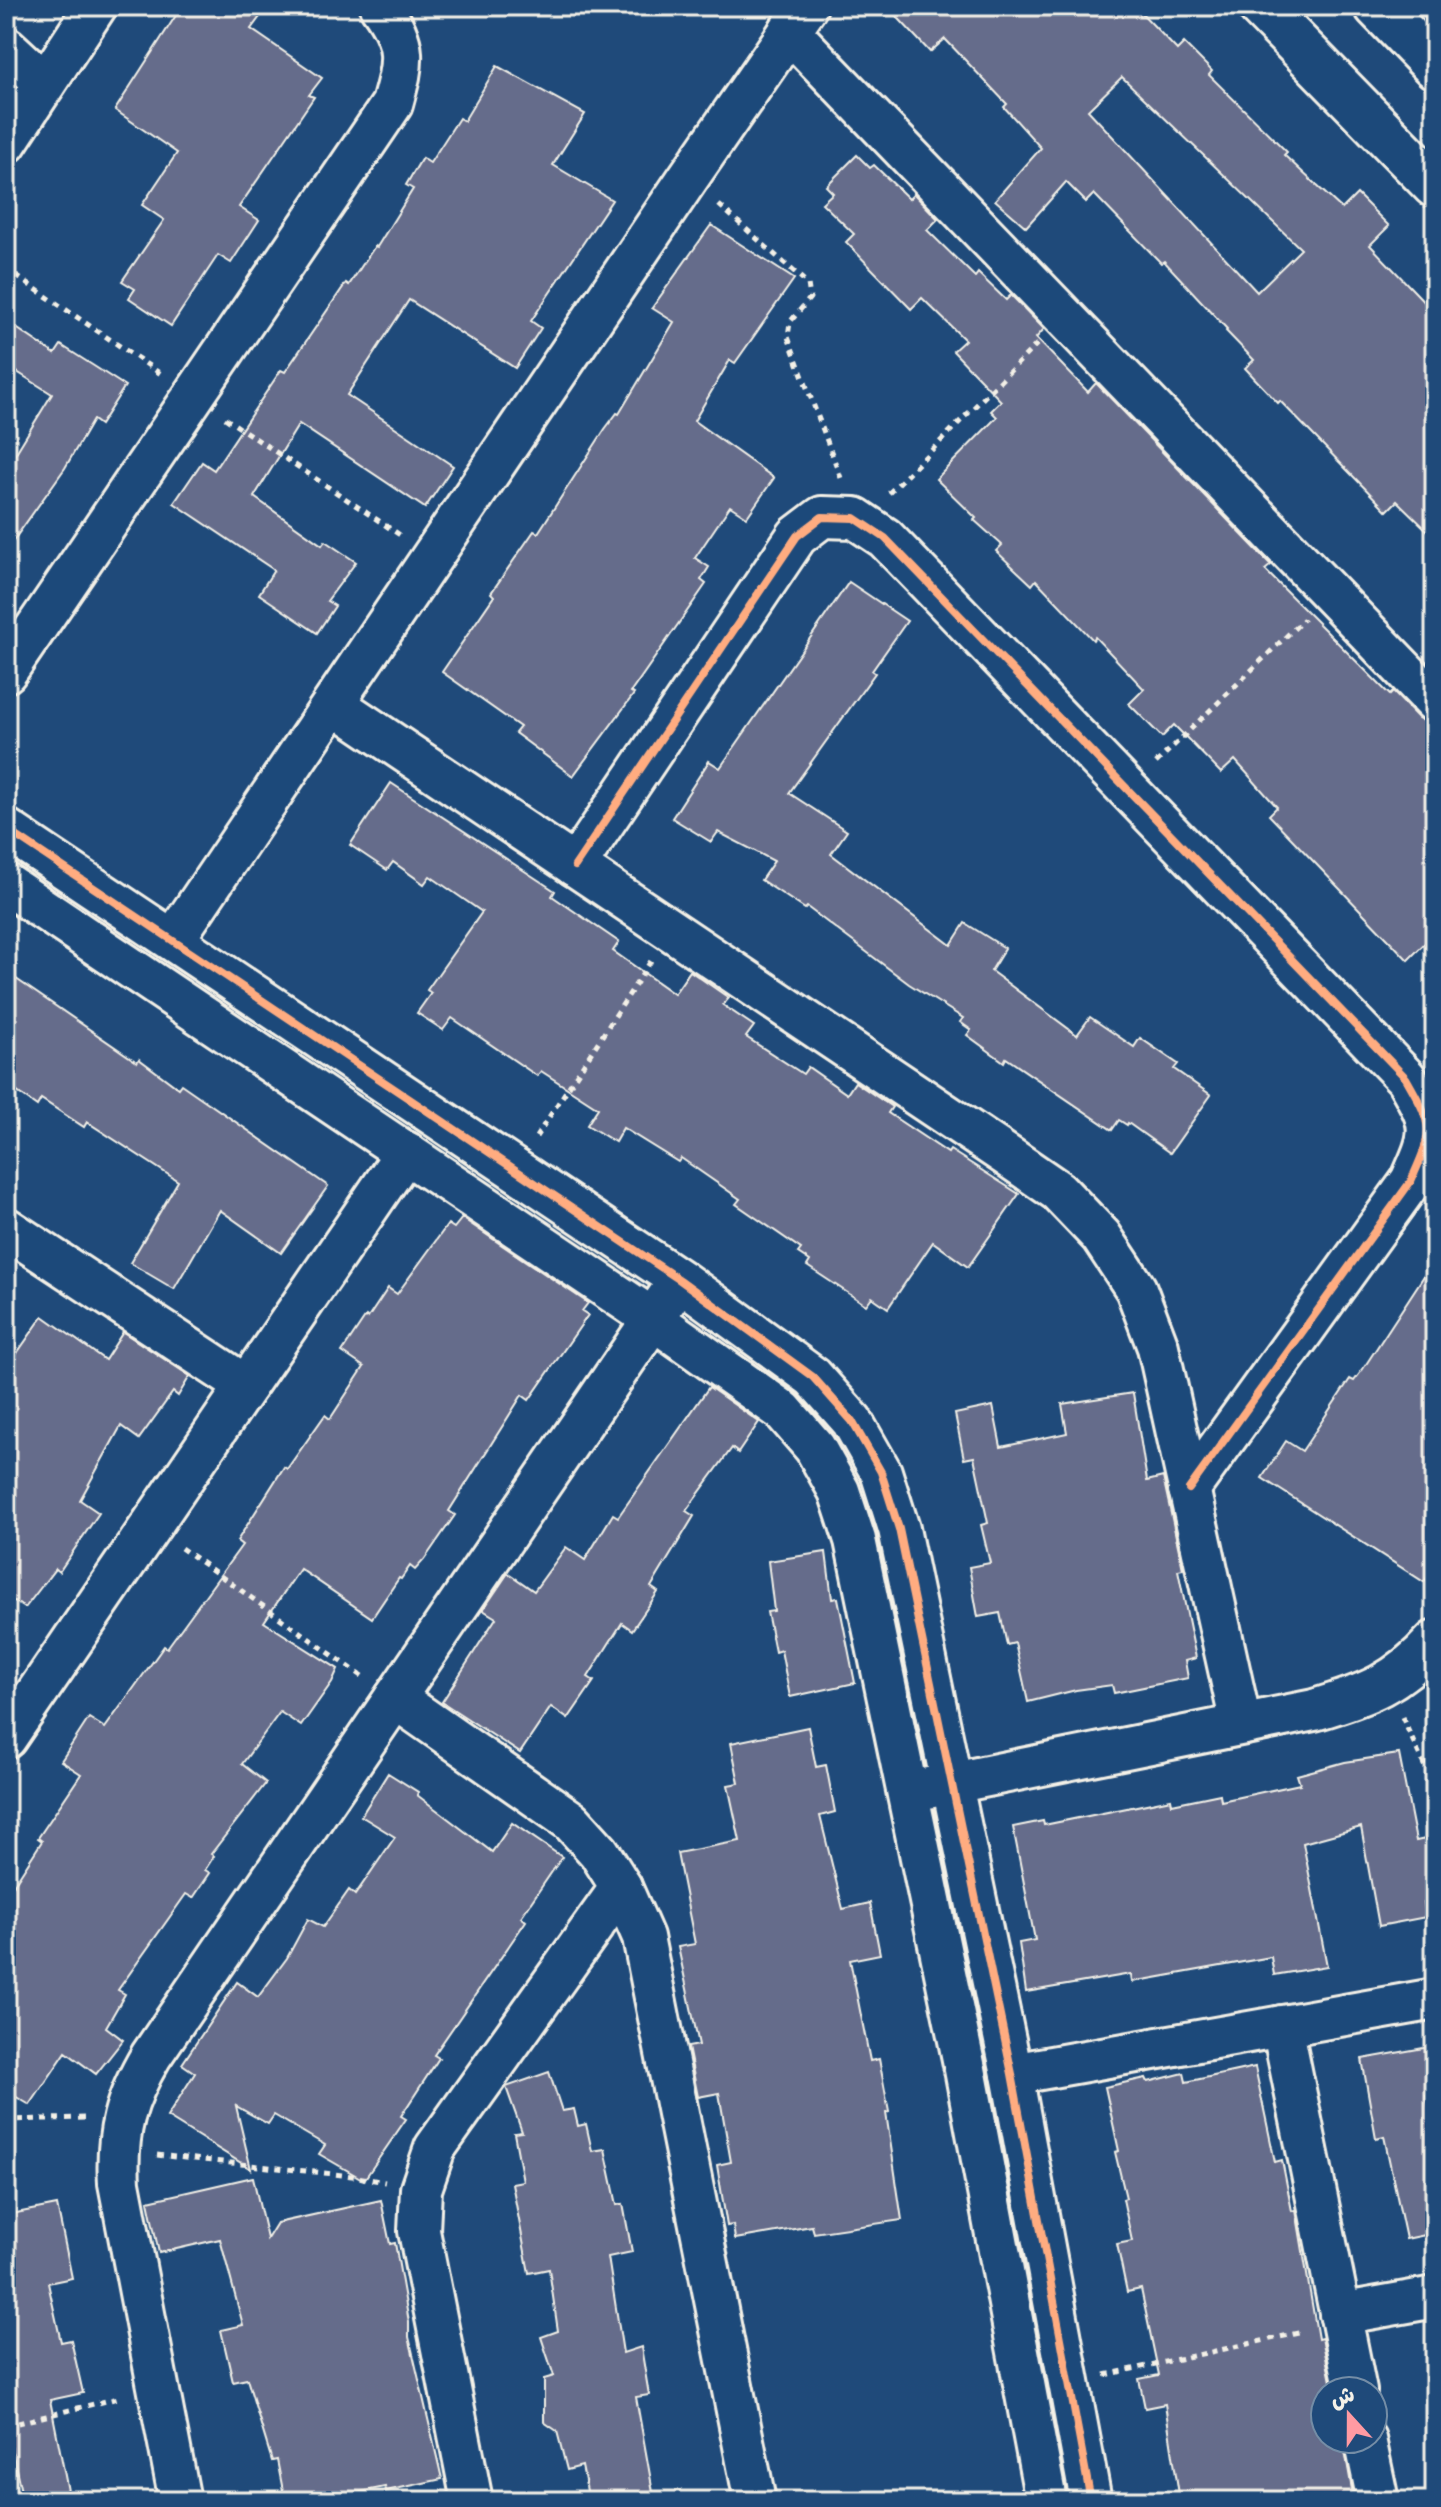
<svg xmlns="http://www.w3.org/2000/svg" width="1441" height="2507" viewBox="0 0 1441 2507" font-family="Pangolin,'Playpen Sans Arabic',sans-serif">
<rect width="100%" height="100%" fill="#1f4a7a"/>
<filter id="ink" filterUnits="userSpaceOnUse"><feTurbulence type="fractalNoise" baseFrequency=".0125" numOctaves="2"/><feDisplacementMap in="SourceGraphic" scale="16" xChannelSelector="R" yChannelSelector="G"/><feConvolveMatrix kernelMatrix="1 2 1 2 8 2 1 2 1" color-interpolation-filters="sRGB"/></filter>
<g filter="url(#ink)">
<g fill="#656c8b" stroke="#f4f1e8" stroke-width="2" fill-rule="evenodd">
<polygon points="182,6 268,6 251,29 322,78 309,95 314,97 239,207 259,220 231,263 218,255 171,326 129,298 135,289 122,281 164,220 142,205 177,153 115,110"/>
<path d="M887 6H1135L1177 50 1184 43 1212 71 1209 75 1287 152 1284 155 1342 209 1357 194 1389 226 1370 245 1435 313V538L1397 501 1387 511 1280 401 1278 403 1245 368 1254 360 1226 331 1227 329 1164 261 1161 263 1094 194 1086 202 1066 182 1026 227 995 200 1041 148 1004 107 1007 104 945 39 930 52ZM1122 77 1301 249 1257 292 1088 110Z"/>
<polygon points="497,66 585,114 553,165 612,200 531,321 541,328 515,368 409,300 347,395 453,466 425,508 299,424 254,497 322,545 325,541 356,562 327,601 335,606 317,633 259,594 274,570 174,503 202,462 214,470 281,370 285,372 346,283 349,285 375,246 377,247 413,189 406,185 422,158 430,163 459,118 464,121"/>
<polygon points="857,155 870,168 874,165 909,199 914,194 938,219 927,230 975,277 978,273 1006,300 1011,295 1044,329 1036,338 1088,392 1096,383 1271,565 1265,570 1390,695 1393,692 1418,718 1435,727 1435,933 1408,960 1269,815 1277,807 1235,760 1221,773 1174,725 1162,737 1129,704 1144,689 1095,637 1093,640 1036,580 1032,585 996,551 1002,545 974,520 976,518 936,479 997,417 991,411 1001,401 953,351 965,340 922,298 911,309 846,242 854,234 822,203 833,193 826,186"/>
<polygon points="711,225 794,279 735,363 730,360 694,421 774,478 747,517 730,506 695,558 709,567 701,580 706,584 631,692 634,694 573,776 515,733 520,727 442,672 494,596 491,593 534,531 538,533 605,429 617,413 619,414 674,322 652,308"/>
<polygon points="6,321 55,354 61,345 125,386 100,425 93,420 65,468 6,551 6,469 52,394 6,365"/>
<polygon points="849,582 907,621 872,671 875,673 789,793 847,831 831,854 951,945 965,923 1005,948 991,971 1077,1035 1090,1017 1134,1047 1140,1038 1178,1064 1174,1069 1211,1095 1170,1153 1128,1123 1127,1125 1119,1120 1112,1130 1006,1058 1004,1062 967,1035 971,1030 960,1022 963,1018 909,984 807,907 805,909 761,880 774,861 718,832 711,842 672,818 709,761 720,768"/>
<polygon points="391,783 555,891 552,896 619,942 613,951 674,994 690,971 729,998 723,1005 754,1026 746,1037 803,1074 808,1067 847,1094 855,1082 892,1107 888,1113 948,1153 950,1150 1019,1194 968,1267 933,1242 888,1308 872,1297 866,1305 807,1266 810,1261 798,1253 801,1249 736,1204 740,1199 681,1158 678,1162 623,1128 615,1142 587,1125 598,1108 541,1071 537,1076 452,1018 443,1030 417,1013 431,993 427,990 482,912 430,876 424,884 393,862 387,870 350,845"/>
<polygon points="6,972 137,1062 139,1059 178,1088 181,1084 328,1186 281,1253 220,1210 174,1289 130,1263 178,1181 87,1122 84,1127 41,1099 37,1106 6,1084"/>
<polygon points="462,1218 588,1303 582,1311 588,1315 529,1400 522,1395 449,1511 455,1515 424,1560 415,1570 410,1566 401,1579 399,1578 372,1618 300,1569 264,1622 338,1669 332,1682 301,1726 280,1712 242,1764 266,1783 211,1854 214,1856 205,1870 210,1873 193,1898 186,1894 118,1990 125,1994 106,2027 123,2040 96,2074 66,2052 30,2105 6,2091 6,1897 42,1841 38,1838 81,1774 61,1761 89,1718 105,1728 164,1646 167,1648 242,1545 237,1541 284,1467 287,1469 325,1415 330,1419 364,1367 342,1352 366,1316 368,1318 388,1288 397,1294 448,1224 454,1228"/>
<polygon points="1435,1259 1435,1565 1424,1582 1262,1478 1286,1441 1302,1451 1350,1379 1354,1381 1363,1369"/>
<polygon points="43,1316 105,1360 123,1332 190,1376 178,1396 173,1392 139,1439 121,1426 80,1500 99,1513 59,1572 55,1569 25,1608 6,1596 6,1369"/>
<polygon points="709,1387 759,1422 738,1453 732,1448 686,1511 694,1516 651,1587 658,1592 632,1630 622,1623 588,1677 594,1681 568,1719 551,1707 520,1753 442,1702 496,1618 483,1610 508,1573 534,1591 566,1547 585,1560 613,1514 618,1517"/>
<polygon points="1133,1393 1147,1481 1163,1477 1183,1569 1178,1570 1196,1658 1185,1661 1188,1678 1114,1693 1112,1685 1076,1690 1028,1702 1015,1643 1007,1645 1000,1613 978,1617 969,1567 990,1563 981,1525 988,1523 974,1457 964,1459 955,1414 993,1406 1001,1447 1067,1433 1062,1404"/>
<polygon points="826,1552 832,1599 838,1598 855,1683 790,1697 781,1650 775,1652 767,1612 774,1611 768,1561"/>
<polygon points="808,1727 816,1767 826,1765 835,1812 820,1816 843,1909 870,1903 880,1954 850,1960 870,2061 879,2059 889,2112 886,2113 902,2220 814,2233 812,2226 735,2239 733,2225 727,2226 717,2165 731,2162 719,2093 698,2097 688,2047 699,2045 678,1947 695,1944 677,1853 740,1841 728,1785 739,1783 731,1743"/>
<polygon points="1399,1754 1416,1841 1435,1837 1435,1900 1424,1902 1426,1917 1379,1926 1361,1827 1303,1843 1327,1966 1274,1975 1271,1957 1132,1982 1131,1974 1026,1992 1019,1943 1035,1940 1013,1827 1043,1821 1044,1825 1171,1799 1172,1804 1220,1794 1221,1801 1300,1784 1297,1775 1345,1762"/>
<polygon points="388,1773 418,1792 417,1795 492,1852 512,1823 562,1857 521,1917 526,1921 434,2055 439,2058 401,2116 406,2119 364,2180 319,2154 325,2145 274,2115 268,2124 236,2106 251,2169 167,2117 195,2073 182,2064 237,1982 258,1997 287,1958 308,1919 323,1927 349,1890 355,1895 395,1837 361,1816"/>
<polygon points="1435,2046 1435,2093 1426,2095 1435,2134 1435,2233 1406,2239 1384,2136 1376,2138 1362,2059"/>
<polygon points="1255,2067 1275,2162 1282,2160 1292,2211 1296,2210 1318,2339 1322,2338 1333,2391 1325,2391 1325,2439 1343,2439 1354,2501 1180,2501 1165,2404 1145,2408 1139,2379 1159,2375 1141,2289 1127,2292 1117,2244 1132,2241 1123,2199 1126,2198 1115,2152 1119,2151 1105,2087 1146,2078 1148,2082 1184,2073 1186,2082"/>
<polygon points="549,2072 562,2111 574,2109 578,2126 586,2124 592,2151 605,2149 617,2205 623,2204 632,2252 608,2257 623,2353 641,2347 649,2395 636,2397 653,2492 645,2494 646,2501 589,2501 582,2466 567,2470 557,2431 544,2422 544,2379 554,2376 541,2337 558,2331 549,2269 529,2273 512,2183 523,2181 514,2133 522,2132 506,2087"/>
<polygon points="253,2177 267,2239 277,2223 381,2200 390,2244 395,2243 409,2322 409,2337 442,2479 386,2491 385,2487 318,2501 285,2501 277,2460 272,2461 247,2379 233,2382 221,2330 243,2325 220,2239 159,2253 148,2201"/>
<polygon points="57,2205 72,2278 48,2283 61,2342 71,2340 83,2393 50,2400 70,2501 23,2501 6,2423 6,2215"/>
</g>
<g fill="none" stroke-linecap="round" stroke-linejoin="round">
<defs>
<polyline id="service" points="1432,6 1435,7"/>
<g id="minor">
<polyline points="789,31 1435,702"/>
<polyline points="6,47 45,83"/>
<polyline points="6,143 96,6"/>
<path d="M6 672 392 104C404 61 408 44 380 6"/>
<polyline points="334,704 1006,1155 1058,1191 1101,1236 1136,1289 1158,1347 1241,1724"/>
<polyline points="6,829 680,1280 813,1377 852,1421 881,1472 899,1529 1012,2074 1091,2501"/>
<path d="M575 866 797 536 822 517 855 518 885 538 1406 1078C1434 1127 1434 1130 1411 1181L1189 1489"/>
<polyline points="6,884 653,1319 783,1411 815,1448 839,1491 855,1540 965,2069 1046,2501"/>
<polyline points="174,939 688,178 807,6"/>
<polyline points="6,1228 246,1386"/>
<polyline points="395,1698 571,1821 599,1852 621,1887 643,1937 755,2501"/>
<polyline points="6,1738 406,1152"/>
<path d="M928 1788 1314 1710C1368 1694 1397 1683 1435 1641"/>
<polyline points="1282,2026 1356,2391"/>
<polyline points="1012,2074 1435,1999"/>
<polyline points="1340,2314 1435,2297"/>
<polyline points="1365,2439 1378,2501"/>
<path d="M180 2501 119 2183C116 2132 125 2100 151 2056L668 1297"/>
<polyline points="472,2501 419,2231 421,2189 435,2148 621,1887"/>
</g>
<g id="tertiary">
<polyline points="1260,6 1435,185"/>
<polyline points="1377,6 1435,66"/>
</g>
</defs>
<use href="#service" stroke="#f4f1e8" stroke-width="26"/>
<use href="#minor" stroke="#f4f1e8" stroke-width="46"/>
<use href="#tertiary" stroke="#f4f1e8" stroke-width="50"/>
<g stroke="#f4f1e8" stroke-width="5" stroke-dasharray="6 6" stroke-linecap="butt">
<polyline points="719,205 808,284 810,298 790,322 788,337 841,478"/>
<polyline points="6,269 161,374"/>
<polyline points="225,418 400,535"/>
<polyline points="889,493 1037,344"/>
<polyline points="1156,763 1304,619"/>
<polyline points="536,1137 651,961"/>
<polyline points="181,1548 362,1676"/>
<polyline points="1402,1717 1435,1789"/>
<polyline points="6,2120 85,2118"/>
<polyline points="157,2155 352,2176 385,2182"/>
<polyline points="1105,2375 1303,2332"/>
<polyline points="6,2426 122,2397"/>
</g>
<use href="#service" stroke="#1f4a7a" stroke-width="20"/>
<use href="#minor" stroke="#1f4a7a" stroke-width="40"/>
<use href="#tertiary" stroke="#1f4a7a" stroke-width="44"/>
<defs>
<g id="cycleway">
<polyline points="6,829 680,1280 813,1377 852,1421 881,1472 899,1529 1012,2074 1091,2501"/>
<path d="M575 866 797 536 822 517 855 518 885 538 1406 1078C1434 1127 1434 1130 1411 1181L1189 1489"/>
</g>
</defs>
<use href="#cycleway" stroke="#1f4a7a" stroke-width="13"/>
<use href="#cycleway" stroke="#ffac80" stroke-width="8"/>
</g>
</g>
<rect width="1441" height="2507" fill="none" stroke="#1f4a7a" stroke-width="32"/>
<rect x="16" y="16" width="1409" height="2475" fill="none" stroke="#f4f1e8" stroke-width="3" filter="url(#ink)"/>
<g transform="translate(1349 2415) rotate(339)"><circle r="38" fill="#1f4a7a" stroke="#748da6" stroke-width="2"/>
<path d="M0-6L14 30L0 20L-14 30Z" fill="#ff9aa2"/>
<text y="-12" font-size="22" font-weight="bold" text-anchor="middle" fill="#f4f1e8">ش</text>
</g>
</svg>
